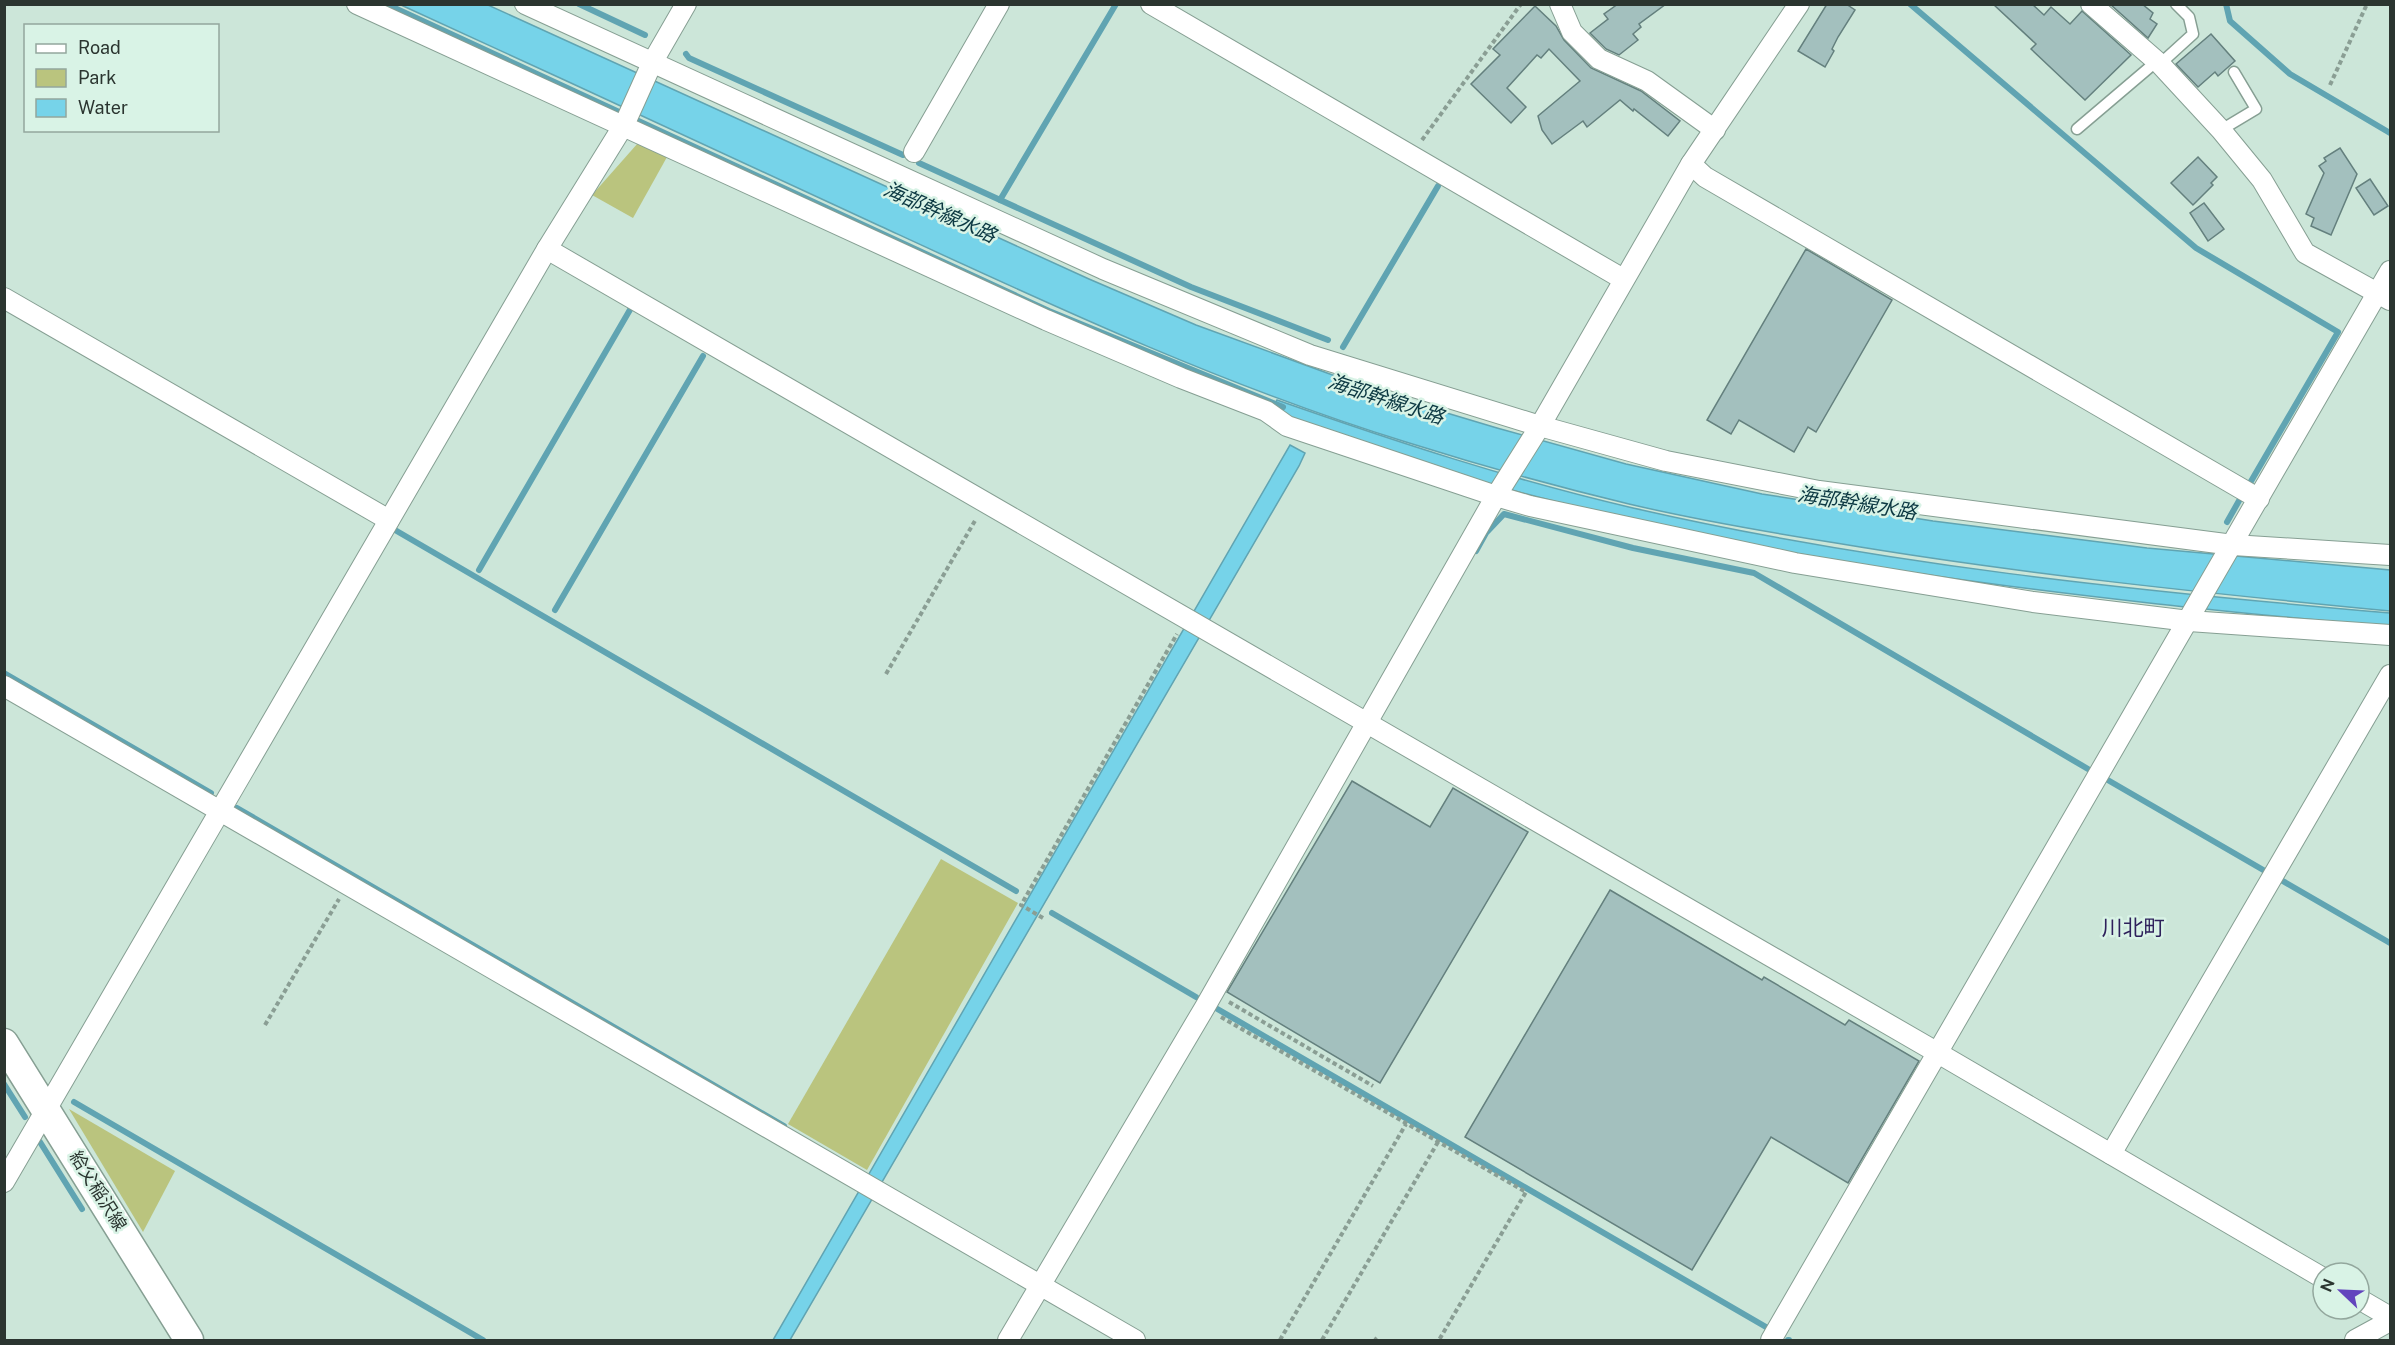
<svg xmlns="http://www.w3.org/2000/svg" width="2395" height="1345" viewBox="0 0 2395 1345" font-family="'Public Sans','Noto Sans JP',sans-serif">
<rect width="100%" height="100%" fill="#cce6d9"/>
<g fill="#bac47e">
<polygon points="638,143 667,157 633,218 592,195"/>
<polygon points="941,859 1018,903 867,1170 788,1124"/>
<polygon points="69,1109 175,1171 143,1232"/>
</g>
<g fill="#76d3e9" stroke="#60a4b2" stroke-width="1.5">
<path d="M401 5H488L1089 279 1196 325 1390 396 1497 428 1626 464 1762 494 1933 521 2147 548 2390 570V611C2205 593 2020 574 1836 543 1767 532 1697 520 1629 504 1554 486 1479 465 1406 442 1224 386 1051 305 880 226 720 152 561 78 401 5Z"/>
<path d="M1277 400C1394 441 1512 480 1633 508 1882 565 2136 591 2390 613V627C2077 598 1765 565 1462 476 1423 464 1385 452 1347 439 1330 433 1309 429 1293 420 1286 416 1280 411 1274 406Z"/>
<polygon points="1290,445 1305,453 1299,466 790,1340 773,1340"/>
</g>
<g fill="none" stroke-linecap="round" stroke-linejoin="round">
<g stroke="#60a4b2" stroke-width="6">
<polyline points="386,4 1049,311 1283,407"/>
<polyline points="579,4 645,35"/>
<polyline points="1910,4 2196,248 2338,332 2250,483"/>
<polyline points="2226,4 2230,21 2290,74 2390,133"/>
<polyline points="686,54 689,58 903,155"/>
<polyline points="919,163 1191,287 1328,340"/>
<polyline points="1000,200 1116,4"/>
<polyline points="1343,347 1438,186"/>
<polyline points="2227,522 2240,499"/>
<polyline points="395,530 1016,891"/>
<polyline points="1476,551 1486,533 1504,514 1633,548 1754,573 2088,769"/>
<polyline points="479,570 631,308"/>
<polyline points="555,610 703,356"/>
<polyline points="4,673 211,793"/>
<polyline points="2106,779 2265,871"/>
<polyline points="237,808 784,1126"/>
<polyline points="2281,880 2390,943"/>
<polyline points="1052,913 1196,997"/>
<polyline points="1214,1007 1766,1327"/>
<polyline points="4,1084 25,1117"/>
<polyline points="74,1102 483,1340"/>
<polyline points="40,1142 82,1209"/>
<polyline points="1788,1340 1789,1340"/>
</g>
</g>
<g fill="#a3c0be" stroke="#64807e" stroke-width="1.5">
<polygon points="1618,4 1666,4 1639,24 1641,27 1633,34 1638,40 1619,55 1606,49 1590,33 1608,19 1604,14"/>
<polygon points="1827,4 1846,4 1855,10 1838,37 1832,49 1834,51 1825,67 1798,51"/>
<polygon points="1993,4 2032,4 2044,15 2051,7 2070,24 2082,11 2131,55 2085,100 2031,49 2036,44"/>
<polygon points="2110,4 2142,4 2153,13 2150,19 2157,24 2148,38"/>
<polygon points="1535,6 1556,26 1564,40 1591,68 1641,91 1680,121 1668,136 1634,109 1633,111 1620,100 1587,127 1583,121 1552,144 1542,130 1538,116 1580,81 1549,49 1541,58 1537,55 1507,88 1526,107 1511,123 1471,84 1500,55 1493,49"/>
<polygon points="2211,34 2235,61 2218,76 2215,72 2198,87 2176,64"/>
<polygon points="2340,148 2357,174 2331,235 2311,226 2314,218 2306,214 2324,173 2319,166 2326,161 2324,158"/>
<polygon points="2198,157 2217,177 2211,183 2213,185 2193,205 2171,183"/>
<polygon points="2370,179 2388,206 2374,215 2356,188"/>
<polygon points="2204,203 2224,229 2208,241 2190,213"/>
<polygon points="1806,249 1892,300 1816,432 1808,427 1794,452 1739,420 1731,434 1707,420"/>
<polygon points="1352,781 1430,827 1453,788 1528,832 1380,1083 1227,992"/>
<polygon points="1610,890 1762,980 1764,977 1845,1025 1849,1020 1919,1061 1848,1183 1771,1137 1692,1270 1465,1137"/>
</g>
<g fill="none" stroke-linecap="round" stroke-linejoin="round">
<defs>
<g id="lane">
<polyline points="2160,64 2193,34 2189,17 2176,4"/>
<polyline points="2077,129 2157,61"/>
<polyline points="2221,130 2256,109 2234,72"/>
</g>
<g id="street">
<polyline points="357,4 1046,320 1181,378 1266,411 1287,426 1496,496 1530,506 1795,563 2033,602 2189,621 2390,635"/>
<polyline points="525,4 1103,269 1310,355 1540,426 1666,461 1819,491 2233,545 2390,555"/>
<polyline points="1151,4 1623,279"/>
<polyline points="1560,4 1572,32 1599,59 1647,81 1715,130"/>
<polyline points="2091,4 2160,64 2221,130 2262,180 2305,253 2390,300"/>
<polyline points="914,152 999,4"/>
<polyline points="1691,164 1705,177 2259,499"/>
<polyline points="547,249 1938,1053 2323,1278"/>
<polyline points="4,298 389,520"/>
<polyline points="4,686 1135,1340"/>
<polyline points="2111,1154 2390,675"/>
<polyline points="4,1182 547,249 625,123 652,63 686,4"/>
<polyline points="2359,1299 2390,1317"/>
<polyline points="1008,1340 1205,1007 1496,496 1540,426 1691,164 1799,4"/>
<polyline points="1771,1340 2390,271"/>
<polyline points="2355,1340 2390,1321"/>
</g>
<polyline id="secondary" points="4,1043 189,1340"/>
</defs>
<use href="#lane" stroke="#869f93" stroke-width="13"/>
<use href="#street" stroke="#869f93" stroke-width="22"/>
<use href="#secondary" stroke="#869f93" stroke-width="31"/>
<g stroke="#8a9e94" stroke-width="4" stroke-dasharray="4.5 3" stroke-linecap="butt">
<polyline points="2330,85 2367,4"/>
<polyline points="1422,140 1521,4"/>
<polyline points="886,674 976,519"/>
<polyline points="1043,918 1021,905 1177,634"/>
<polyline points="1229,1002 1373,1086"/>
<polyline points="1221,1017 1526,1192 1439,1340"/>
<polyline points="265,1025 339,899"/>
<polyline points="1280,1340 1406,1124"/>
<polyline points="1322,1340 1438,1142"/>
<polyline points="1375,1340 1377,1338"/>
</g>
<use href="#lane" stroke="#fff" stroke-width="10"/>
<use href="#street" stroke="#fff" stroke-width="20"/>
<use href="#secondary" stroke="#fff" stroke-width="28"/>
</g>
<g text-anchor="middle" stroke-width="5" stroke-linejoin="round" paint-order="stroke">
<g font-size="18" fill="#2b3530" stroke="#d9f3e6">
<text transform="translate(98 1191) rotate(58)" y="6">給父稲沢線</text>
</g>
<g font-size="20" font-style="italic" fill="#0c3842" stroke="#d9f3e6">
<text transform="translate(940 212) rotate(24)" y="7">海部幹線水路</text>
<text transform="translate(1386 399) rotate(18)" y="7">海部幹線水路</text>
<text transform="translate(1857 503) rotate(9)" y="7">海部幹線水路</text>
</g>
<g font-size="21" fill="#2e215b" stroke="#d9f3e6">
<text x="2133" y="935">川北町</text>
</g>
</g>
<rect width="2395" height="1345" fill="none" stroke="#2b3530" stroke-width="12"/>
<rect x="24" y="24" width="195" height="108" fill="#d9f3e6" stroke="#93a79d" stroke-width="1.5"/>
<rect x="36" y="44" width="30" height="9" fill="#ffffff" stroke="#93a79d" stroke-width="1.5"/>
<text x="78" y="54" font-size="18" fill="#2b3530">Road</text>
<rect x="36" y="69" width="30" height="18" fill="#bac47e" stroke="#93a79d" stroke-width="1.5"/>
<text x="78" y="84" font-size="18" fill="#2b3530">Park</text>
<rect x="36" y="99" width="30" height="18" fill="#76d3e9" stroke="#93a79d" stroke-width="1.5"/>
<text x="78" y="114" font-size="18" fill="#2b3530">Water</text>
<g transform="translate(2341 1291) rotate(293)"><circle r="28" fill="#d9f3e6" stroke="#93a79d" stroke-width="1.5"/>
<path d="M0-4.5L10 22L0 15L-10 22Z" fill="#6244bd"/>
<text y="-9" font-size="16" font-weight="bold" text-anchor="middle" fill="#2b3530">N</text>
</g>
</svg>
